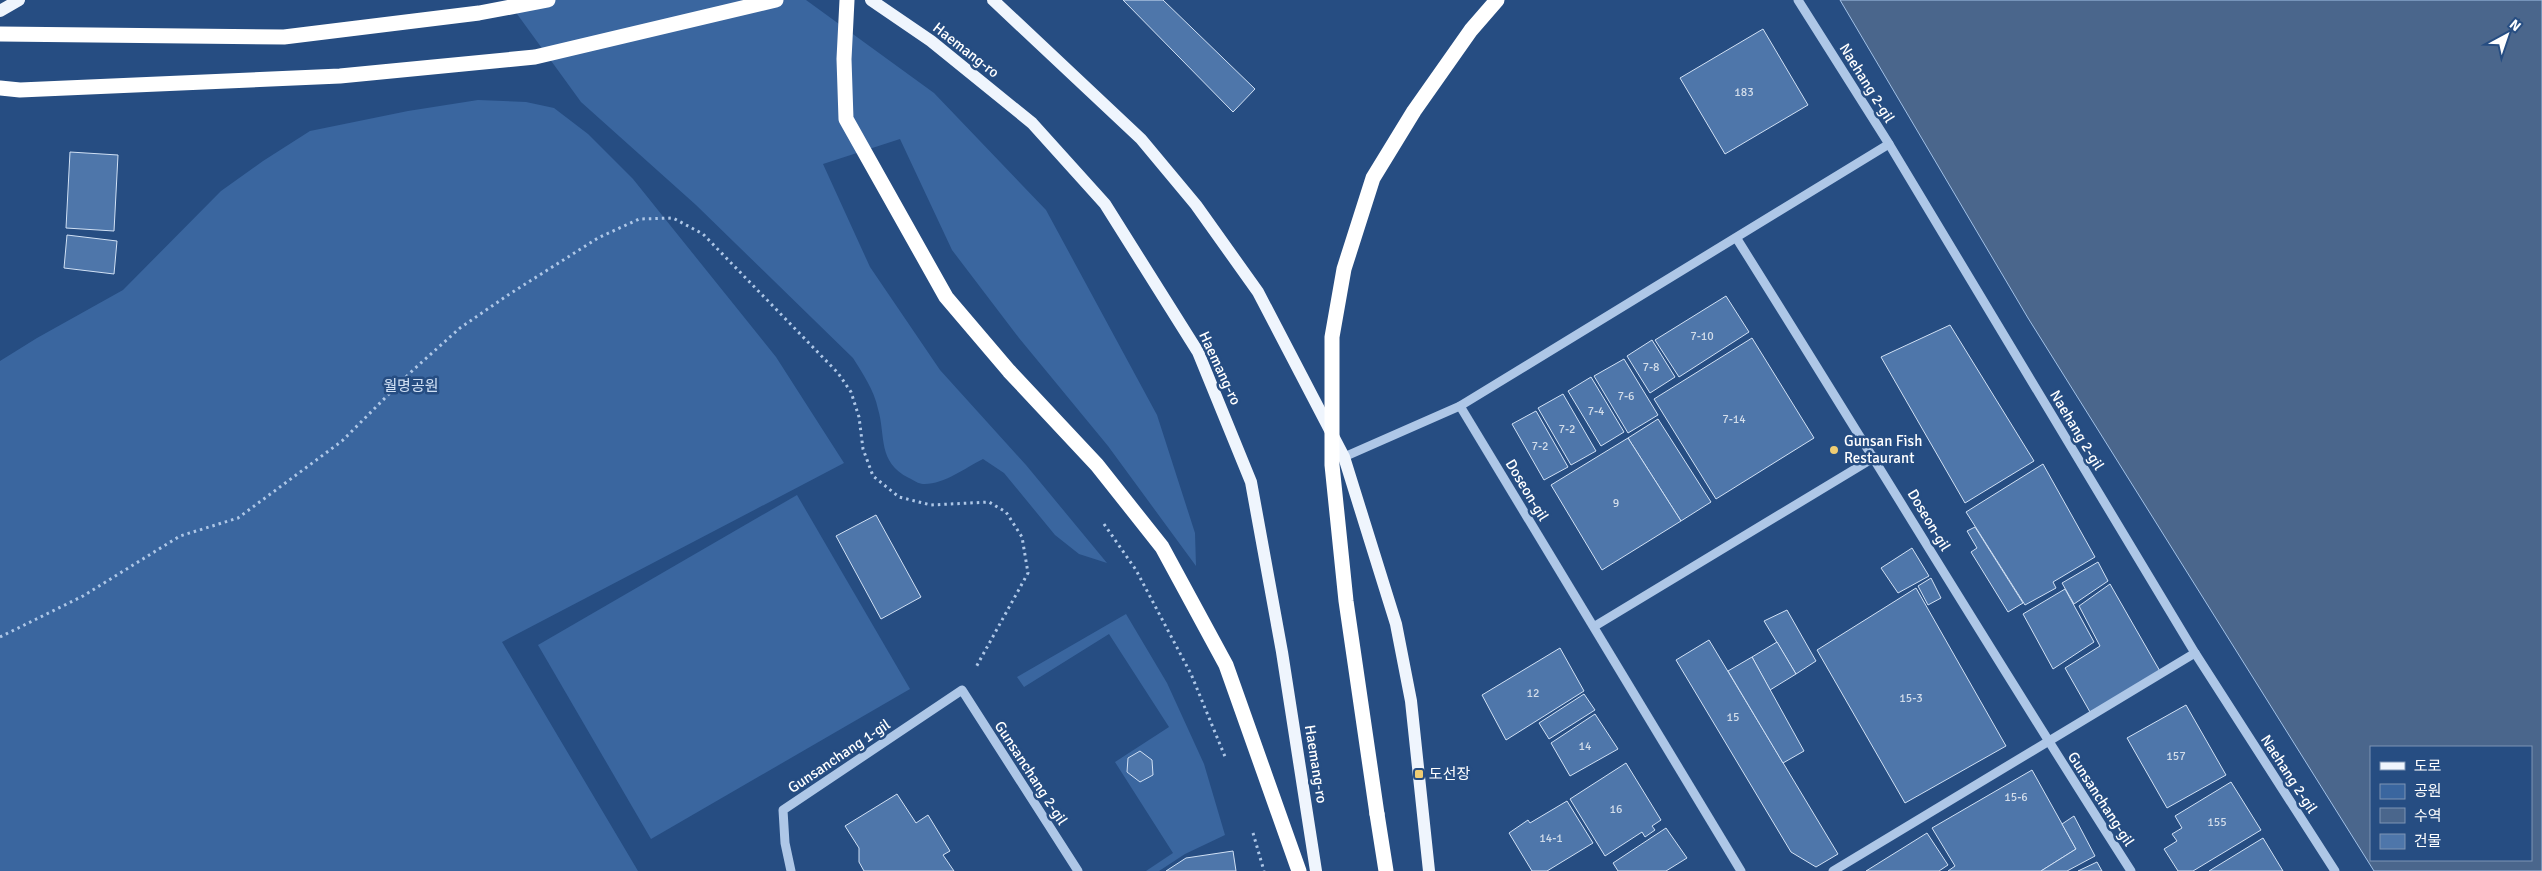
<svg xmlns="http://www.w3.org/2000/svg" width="2542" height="871" viewBox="0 0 2542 871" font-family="Signika,'Noto Sans KR',sans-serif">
<rect width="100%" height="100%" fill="#264d82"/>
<g fill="#3a669f">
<path d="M507 0H806L934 93 1046 210 1157 415 1195 533 1196 566 1108 446 1019 338 952 250 900 139 823 164 870 267 940 370 1026 465 1107 563 1079 554 1055 535 1004 473 983 459C965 468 943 485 923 484 919 484 913 480 909 478 877 462 886 436 878 409 874 390 863 374 853 358L696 205 581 102Z"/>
<polygon points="478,100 526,102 554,108 588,134 633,179 776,357 844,463 502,642 638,871 0,871 0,361 37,338 123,290 221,191 263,161 310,131 408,111"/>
<polygon points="797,495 910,689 651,839 538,645"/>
<polygon points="1126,614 1167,683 1204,764 1225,835 1185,854 1159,871 1146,871 1173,853 1115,762 1169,727 1109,634 1024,687 1017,677"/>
</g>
<path fill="#4a668c" stroke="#a2c1e7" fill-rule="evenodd" d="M1840 0H2542V871H2374L2028 318ZM2371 747H2531V860H2371Z"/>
<g fill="#4e76aa" stroke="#d1e1f5">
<polygon points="1123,0 1163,0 1255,89 1233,112"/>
<polygon points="1763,29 1808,105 1725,154 1680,78"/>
<polygon points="70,152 118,155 114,231 66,228"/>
<polygon points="67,235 117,241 114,274 64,268"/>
<polygon points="1726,296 1749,332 1679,377 1655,340"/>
<polygon points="1950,325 2034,461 1965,503 1881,357"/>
<polygon points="1752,338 1814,438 1716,499 1654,399"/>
<polygon points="1652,340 1675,377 1650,393 1627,356"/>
<polygon points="1624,359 1658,415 1628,433 1594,376"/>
<polygon points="1591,377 1624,432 1601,446 1568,391"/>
<polygon points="1563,394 1596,451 1571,465 1538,408"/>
<polygon points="1536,411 1568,467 1544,480 1512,424"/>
<polygon points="1658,419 1711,502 1681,521 1628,438"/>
<polygon points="1628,438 1681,521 1602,570 1551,485"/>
<polygon points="2043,464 2095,557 2053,582 2056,588 2025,605 1966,512"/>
<polygon points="876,515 921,597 881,619 836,536"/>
<polygon points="1975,527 2023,603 2008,612 1971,552 1977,548 1967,531"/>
<polygon points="1912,548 1929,576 1898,593 1881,568"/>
<polygon points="2098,562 2108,581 2074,604 2062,583"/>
<polygon points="1931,578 1941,598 1928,605 1918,586"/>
<polygon points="2110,584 2161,673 2090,712 2065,668 2100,646 2079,606"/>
<polygon points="1916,588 2006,746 1905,803 1817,650"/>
<polygon points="2065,589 2094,642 2053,669 2023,614"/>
<polygon points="1787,610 1816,661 1796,674 1764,621"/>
<polygon points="1709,640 1838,854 1816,867 1791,852 1676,660"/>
<polygon points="1777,642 1796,674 1770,690 1752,657"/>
<polygon points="1560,648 1584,691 1506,740 1482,695"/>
<polygon points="1752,657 1804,751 1783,763 1728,671"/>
<polygon points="1584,694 1595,710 1549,739 1539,723"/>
<polygon points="2186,705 2226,775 2167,808 2127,738"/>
<polygon points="1595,714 1618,749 1570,776 1551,743"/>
<polygon points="1140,751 1152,760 1153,775 1140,782 1127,772 1128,758"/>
<polygon points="1626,763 1661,820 1652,826 1655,830 1645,837 1642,832 1605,856 1570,799"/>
<polygon points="2032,770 2076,849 2041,871 1948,871 1955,866 1932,828"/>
<polygon points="2231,782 2261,830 2193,871 2178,871 2164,849 2177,841 2172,834 2182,828 2175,816"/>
<polygon points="897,794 916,823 928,815 950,851 943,855 954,871 864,871 859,862 859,848 845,826"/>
<polygon points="1567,801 1593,843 1547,871 1532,871 1509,833 1528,820 1530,823"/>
<polygon points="2074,816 2095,856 2067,871 2041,871 2076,849 2062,824"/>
<polygon points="1666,828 1687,858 1666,871 1618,871 1613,863"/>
<polygon points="1927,833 1948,865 1939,871 1866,871"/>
<polygon points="2263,838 2283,871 2209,871"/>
<polygon points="1233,851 1236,871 1166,871 1186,858"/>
<polygon points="2097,862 2102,871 2078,871"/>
</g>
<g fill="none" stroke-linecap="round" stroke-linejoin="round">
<g stroke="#aec7e7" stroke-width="3" stroke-dasharray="2.5 4" stroke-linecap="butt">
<polyline points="1104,524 1136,570 1191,674 1226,759"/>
<polyline points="0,637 83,596 180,536 238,518 342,441 413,370 460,328 508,295 598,238 639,219 673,218 703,234 838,373 851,392 859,417 863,449 873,476 899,497 931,505 989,502 1006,512 1022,537 1028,573 975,669"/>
<polyline points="1253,833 1264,871"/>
</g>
<g stroke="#aec7e7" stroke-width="9">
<polyline points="1798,0 1889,144 2195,653 2335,871"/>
<path d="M1737 239C1869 449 1997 662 2131 871"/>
<polyline points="1460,406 1741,871"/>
<polyline points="1344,457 1460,406 1889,144"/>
<polyline points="1595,626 1875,457"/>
<polyline points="791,871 785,843 783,810 962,690 1078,871"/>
<polyline points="1833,871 2195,653"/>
</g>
<g stroke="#eff5fd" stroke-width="12">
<polyline points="871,0 931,41 1032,123 1105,204 1198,352 1251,482 1282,652 1316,871"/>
<polyline points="993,0 1141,139 1196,205 1258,292 1344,457 1396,624 1411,701 1429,871"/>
<polyline points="0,11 19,0"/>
</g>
<g stroke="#fff" stroke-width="15">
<polyline points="847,0 844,59 846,119 946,297 1009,371 1097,465 1162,547 1226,665 1299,871"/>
<polyline points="0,34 284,37 479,13 548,0"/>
<polyline points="0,88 20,90 340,76 535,57 776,0"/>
<polyline points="1377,814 1386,871"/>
</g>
<polyline stroke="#fff" stroke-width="15" points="1377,814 1346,601 1332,465 1332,337 1344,269 1373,178 1414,111 1471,30 1497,0"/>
</g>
<g fill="#f0cd73" stroke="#264d82" stroke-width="2">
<circle cx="1834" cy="450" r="5"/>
<rect x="1414" y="769" width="10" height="10" rx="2.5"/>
</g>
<g text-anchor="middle" stroke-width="5" stroke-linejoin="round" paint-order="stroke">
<g font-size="12" fill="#d3ddea">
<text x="1744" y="96">183</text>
<text x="1702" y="340">7-10</text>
<text x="1651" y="371">7-8</text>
<text x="1626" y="400">7-6</text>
<text x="1596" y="415">7-4</text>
<text x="1734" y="423">7-14</text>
<text x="1567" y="433">7-2</text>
<text x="1540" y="450">7-2</text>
<text x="1616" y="507">9</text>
<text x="1533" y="697">12</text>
<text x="1911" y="702">15-3</text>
<text x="1733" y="721">15</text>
<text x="1585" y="750">14</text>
<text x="2176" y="760">157</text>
<text x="2016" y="801">15-6</text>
<text x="1616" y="813">16</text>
<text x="2217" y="826">155</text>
<text x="1551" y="842">14-1</text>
</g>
<g font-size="15" fill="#fff" stroke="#264d82">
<text transform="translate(966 50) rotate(38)" y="5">Haemang-ro</text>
<text transform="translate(1867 83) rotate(58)" y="5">Naehang 2-gil</text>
<text transform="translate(1220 368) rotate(65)" y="5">Haemang-ro</text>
<text transform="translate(2077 430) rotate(59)" y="5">Naehang 2-gil</text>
<text transform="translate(1527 490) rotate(59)" y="5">Doseon-gil</text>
<text transform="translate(1929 520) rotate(59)" y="5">Doseon-gil</text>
<text transform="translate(839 756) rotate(-34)" y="5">Gunsanchang 1-gil</text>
<text transform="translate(1316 764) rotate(81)" y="5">Haemang-ro</text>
<text transform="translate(1031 773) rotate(57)" y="5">Gunsanchang 2-gil</text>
<text transform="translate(2289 774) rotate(57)" y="5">Naehang 2-gil</text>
<text transform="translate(2101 799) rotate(57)" y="5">Gunsanchang-gil</text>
</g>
<g font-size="15" fill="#d1e1f5" stroke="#264d82">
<text x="411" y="391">월명공원</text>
</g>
<g font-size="15" fill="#fff" stroke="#264d82" text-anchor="start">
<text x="1844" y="446">Gunsan Fish<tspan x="1844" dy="17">Restaurant</tspan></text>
<text x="1429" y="779">도선장</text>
</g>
</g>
<rect x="2370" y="746" width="162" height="115" fill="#264d82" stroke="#7d94b4"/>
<rect x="2380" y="762" width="25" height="8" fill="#eff5fd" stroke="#7d94b4"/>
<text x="2414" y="771" font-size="15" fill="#ffffff">도로</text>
<rect x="2380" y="784" width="25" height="15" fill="#3a669f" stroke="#7d94b4"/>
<text x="2414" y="796" font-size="15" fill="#ffffff">공원</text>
<rect x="2380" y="808" width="25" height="15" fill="#4a668c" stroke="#7d94b4"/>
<text x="2414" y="821" font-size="15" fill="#ffffff">수역</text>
<rect x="2380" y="834" width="25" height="15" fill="#4e76aa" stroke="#7d94b4"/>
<text x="2414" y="846" font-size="15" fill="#ffffff">건물</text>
<g transform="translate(2507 35) rotate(40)" stroke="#264d82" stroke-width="4" paint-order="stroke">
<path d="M0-4L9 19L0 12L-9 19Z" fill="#ffffff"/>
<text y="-8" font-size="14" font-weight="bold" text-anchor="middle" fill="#ffffff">N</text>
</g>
</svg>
